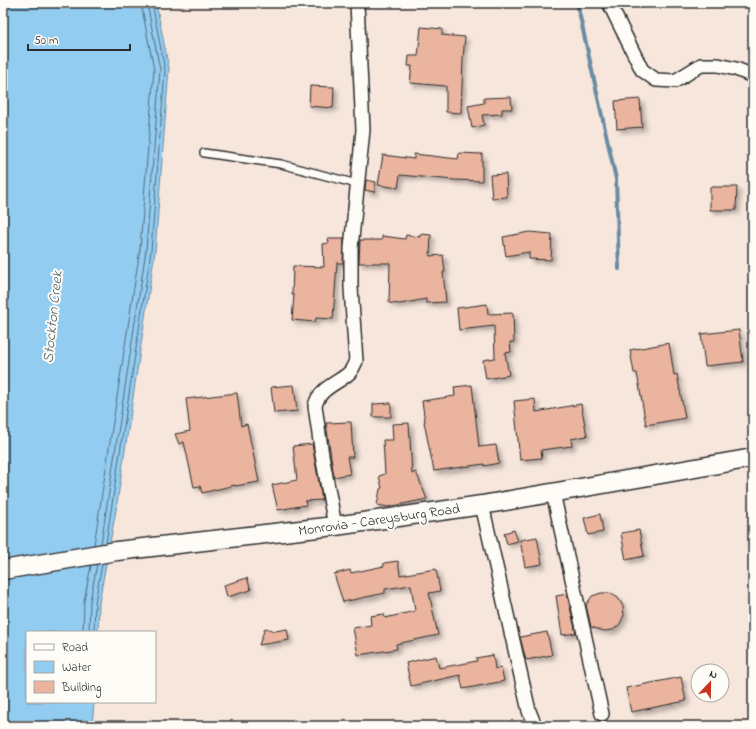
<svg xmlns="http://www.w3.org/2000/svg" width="756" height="729" viewBox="0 0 756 729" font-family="'Indie Flower',sans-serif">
<defs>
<filter id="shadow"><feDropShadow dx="3.5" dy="3.5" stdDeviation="2" flood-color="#0004"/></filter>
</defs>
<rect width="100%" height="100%" fill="#f7e6dc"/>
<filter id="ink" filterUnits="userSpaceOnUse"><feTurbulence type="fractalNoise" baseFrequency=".025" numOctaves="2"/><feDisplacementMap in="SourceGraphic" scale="8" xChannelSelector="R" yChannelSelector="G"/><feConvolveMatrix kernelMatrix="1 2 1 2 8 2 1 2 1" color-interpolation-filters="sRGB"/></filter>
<g filter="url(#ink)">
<polygon fill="#92ccf1" stroke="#698ca2" points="3,3 156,3 169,69 155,251 116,510 99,602 98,632 27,632 27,702 94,702 92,726 3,726"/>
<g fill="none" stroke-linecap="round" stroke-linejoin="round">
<g stroke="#546b7a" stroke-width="1">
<polyline points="106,543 151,251 165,70 152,3"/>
<polyline points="101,544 146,250 160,70 147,3"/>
<polyline points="94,545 140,249 154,70 141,3"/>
<polyline points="83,632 84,601 91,566"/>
<polyline points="89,632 90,601 97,564"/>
<polyline points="94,632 95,602 102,564"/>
</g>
<polyline stroke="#698ca2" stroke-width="4" points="577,3 616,179 619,269"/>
</g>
<g fill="#eab49e" stroke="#2b2b2b" filter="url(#shadow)">
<polygon points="421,27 442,29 442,35 465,37 463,58 461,113 446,112 446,86 410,83 412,66 408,66 409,56 418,56"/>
<polygon points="310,86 334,87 333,108 309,106"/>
<polygon points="511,97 512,109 502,109 502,114 482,115 484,125 472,128 468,106 484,103 484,98"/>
<polygon points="640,99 642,127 617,129 615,101"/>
<polygon points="459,153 482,154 482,181 454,180 400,175 398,188 378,185 383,155 414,159 414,154 458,159"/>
<polygon points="506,174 507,197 492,198 490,175"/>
<polygon points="366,180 376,182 374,192 365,190"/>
<polygon points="710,187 737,187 736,210 710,210"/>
<polygon points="529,232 552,234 551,260 529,259 529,252 506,256 503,237"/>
<polygon points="420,234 431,235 430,256 443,255 445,272 443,272 446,302 426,303 426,299 400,304 389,303 390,263 359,263 360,240 382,240 382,236 405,239 406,235 420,237"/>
<polygon points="328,239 344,239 343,263 337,263 333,319 316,318 315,322 292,320 294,295 292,295 293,266 324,267 323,244 329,243"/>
<polygon points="487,304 488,314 513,313 514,342 510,342 511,352 505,353 509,375 486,379 483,360 495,358 494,326 459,330 457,308"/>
<polygon points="739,330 743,362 705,366 701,334"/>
<polygon points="669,343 674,375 677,374 685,418 646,425 637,373 634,373 630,350"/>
<polygon points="294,385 297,411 274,413 271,387"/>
<polygon points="472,385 479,447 496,445 499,463 484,466 484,464 434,471 424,422 425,422 422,401 455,396 454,387"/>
<polygon points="237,393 241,426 247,424 259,482 235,486 235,485 202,493 200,486 194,487 184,442 179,444 175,434 190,431 186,399"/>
<polygon points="535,399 536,412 581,404 587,436 571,439 572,446 541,450 542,458 520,460 514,401"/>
<polygon points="391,403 391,417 373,417 373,404"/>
<polygon points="351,422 353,457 347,457 350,474 334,477 326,423"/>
<polygon points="409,423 412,474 416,472 427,499 388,507 377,505 380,489 382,488 379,476 385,474 383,440 393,440 392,424"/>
<polygon points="312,444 322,500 305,501 306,505 278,510 272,485 297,480 293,446"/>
<polygon points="600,514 603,532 588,535 584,518"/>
<polygon points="514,530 518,541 507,544 504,533"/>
<polygon points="639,530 644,556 626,560 621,533"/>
<polygon points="537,537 542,564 525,567 520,540"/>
<polygon points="398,561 400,575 436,569 440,591 429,593 438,635 396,644 397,649 358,655 353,628 371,625 370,616 384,614 385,618 415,611 411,585 385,589 385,593 343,602 334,574 350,570 351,573 384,566 384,563"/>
<polygon points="247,578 251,590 227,597 224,585"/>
<polygon points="601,593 610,593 618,598 623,606 624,615 620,624 613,630 604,631 591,627 586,605 592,596"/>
<polygon points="567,594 576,633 562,635 556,596"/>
<polygon points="265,628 275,631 287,629 289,640 259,645"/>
<polygon points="547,632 552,655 526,660 520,637"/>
<polygon points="493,655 495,669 501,667 504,681 463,689 460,675 411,686 406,663 436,656 439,668 477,661 476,658"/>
<polygon points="681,677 686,701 631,712 626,688"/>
</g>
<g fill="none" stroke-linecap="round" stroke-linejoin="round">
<defs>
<polyline id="service" points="204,153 281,164 357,184"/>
<g id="minor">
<polyline points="609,3 642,70 656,80 675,81 701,65 718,65 736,69 753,76"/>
<polyline points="553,493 602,714"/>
<polyline points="482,505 529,711 535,726"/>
<path d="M335 526 322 455 315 406C319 388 337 384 349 373 352 370 354 365 356 361L351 288V248L363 130 357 3"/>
</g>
<polyline id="secondary" points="3,570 117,551 335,526 482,505 753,458"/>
</defs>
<use href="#service" stroke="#2b2b2b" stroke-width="10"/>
<use href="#minor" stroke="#2b2b2b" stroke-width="16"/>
<use href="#secondary" stroke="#2b2b2b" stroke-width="21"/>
<use href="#service" stroke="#fdfcf7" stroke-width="7"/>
<use href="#minor" stroke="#fdfcf7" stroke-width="13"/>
<use href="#secondary" stroke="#fdfcf7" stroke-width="18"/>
</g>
</g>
<g text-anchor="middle" stroke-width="4" stroke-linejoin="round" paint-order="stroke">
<g font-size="14" fill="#2b2b2b" stroke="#fdfcf7">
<text transform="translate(379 519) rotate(-8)" y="5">Monrovia - Careysburg Road</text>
</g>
<g font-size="15" font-style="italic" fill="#4a5b66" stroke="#fdfcf7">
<text transform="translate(52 317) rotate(-84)" y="5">Stockton Creek</text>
</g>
</g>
<rect width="756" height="729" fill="none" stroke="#fdfcf7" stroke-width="16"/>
<rect x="8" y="8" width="740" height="713" fill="none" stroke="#2b2b2b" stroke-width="1.5" filter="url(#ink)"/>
<rect x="26" y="631" width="130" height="72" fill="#fdfcf7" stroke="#a9a8a5"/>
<rect x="34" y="644" width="20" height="6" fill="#fdfcf7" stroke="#a9a8a5"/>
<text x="62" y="651" font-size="12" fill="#2b2b2b">Road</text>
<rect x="34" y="661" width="20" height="12" fill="#92ccf1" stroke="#a9a8a5"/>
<text x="62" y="671" font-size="12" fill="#2b2b2b">Water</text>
<rect x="34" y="681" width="20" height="12" fill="#eab49e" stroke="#a9a8a5"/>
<text x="62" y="691" font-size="12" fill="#2b2b2b">Building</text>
<g transform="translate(710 683) rotate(22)"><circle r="19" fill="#fdfcf7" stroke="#a9a8a5"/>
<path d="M0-3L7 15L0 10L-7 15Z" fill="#c8321e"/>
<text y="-6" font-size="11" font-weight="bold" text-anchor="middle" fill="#2b2b2b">N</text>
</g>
<path d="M28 44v6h102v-6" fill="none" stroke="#2b2b2b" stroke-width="2"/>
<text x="34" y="44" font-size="12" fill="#2b2b2b" stroke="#fdfcf7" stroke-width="3" paint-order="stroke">50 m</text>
</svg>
